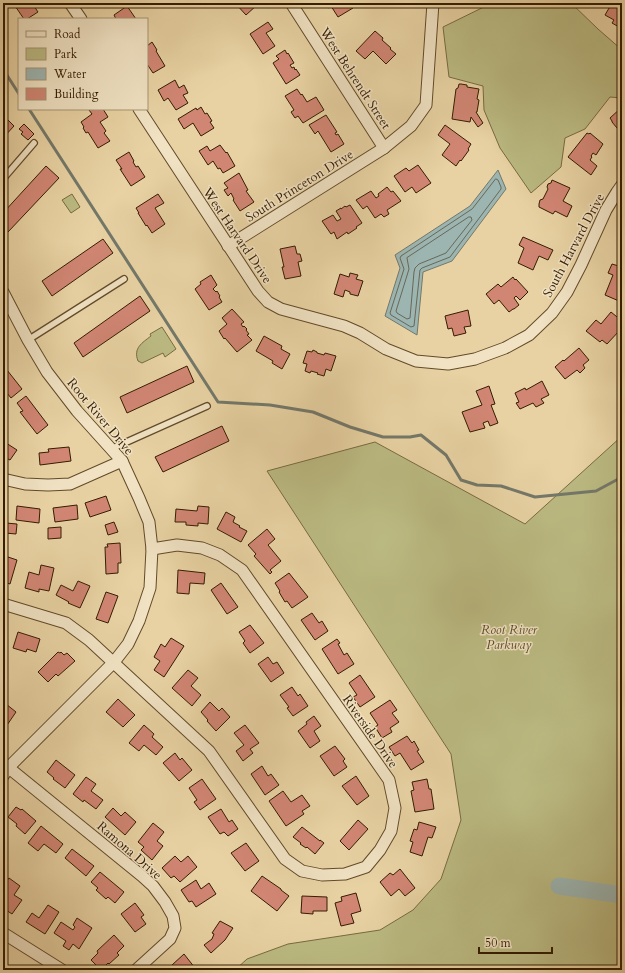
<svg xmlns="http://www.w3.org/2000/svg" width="625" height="973" viewBox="0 0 625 973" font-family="Cardo,serif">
<rect width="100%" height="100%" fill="#e8d2a3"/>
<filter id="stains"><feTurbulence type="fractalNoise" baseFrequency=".005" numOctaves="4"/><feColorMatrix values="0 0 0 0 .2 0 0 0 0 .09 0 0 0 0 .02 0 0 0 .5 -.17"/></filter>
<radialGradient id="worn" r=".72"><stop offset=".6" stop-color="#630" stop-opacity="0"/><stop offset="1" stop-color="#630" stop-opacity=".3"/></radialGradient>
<g fill="#bbba82" stroke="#786b41">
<polygon points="492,3 571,3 598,29 622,50 622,98 610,97 585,129 565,138 561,167 531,193 500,148 484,110 483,86 449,77 443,27"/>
<polygon points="72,194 80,207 71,213 62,200"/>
<path d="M162 327 176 349 165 357 163 353 142 363 138 361C133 348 142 343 151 336L150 334Z"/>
<polygon points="622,436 622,970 235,970 247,959 288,944 380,930 413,910 441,879 461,820 451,754 267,471 375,442 525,524"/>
</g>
<polygon fill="#9cb5b1" stroke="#73786a" points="498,170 506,189 452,261 423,272 417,335 385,316 400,268 395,255 470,206"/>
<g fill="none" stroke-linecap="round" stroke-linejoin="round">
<g stroke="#686858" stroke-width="1">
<polygon points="496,179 498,180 501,187 501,189 450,257 422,268 420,270 414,326 411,327 391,315 390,313 404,269 400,258 401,256 472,209"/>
<polygon points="469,217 471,217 472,220 446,253 419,264 415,268 414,272 410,318 407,319 397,313 396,311 409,269 407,258"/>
</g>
<g stroke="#73786a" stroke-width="3">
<polyline points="3,69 19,94"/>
<polyline points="29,109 218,402 270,405 313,412 350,427 383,437 410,437 421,435 446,455 461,480 477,485 501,486 535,497 596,491 622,477"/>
</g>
<polyline stroke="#9cb5b1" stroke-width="17" points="559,886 622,895"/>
</g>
<g fill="#d18674" stroke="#351c00">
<polygon points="13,3 32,3 38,12 27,19 24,19"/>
<polygon points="235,3 255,3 257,5 246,15"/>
<polygon points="325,3 350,3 353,8 338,17 331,6 328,8"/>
<polygon points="612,3 622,3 622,25 621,24 619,27 612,23 614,20 605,15"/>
<polygon points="127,6 136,19 116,19 114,15"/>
<polygon points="268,22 273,29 266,33 275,46 263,54 250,34"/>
<polygon points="375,31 383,38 382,40 391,48 390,49 396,54 386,64 373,51 365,59 356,51"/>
<polygon points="152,42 157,50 156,51 165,66 153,73 147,64 147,46"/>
<polygon points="285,50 287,54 288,53 294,63 290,65 292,68 294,67 295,70 296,69 300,75 286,84 273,63 279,59 276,56"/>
<polygon points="175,80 179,88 184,85 188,93 183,95 188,103 176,110 168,98 164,101 158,90"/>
<polygon points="459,84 461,84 467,85 467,87 479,89 477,99 479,100 477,112 476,112 483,123 478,127 471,117 470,122 452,119 456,89 458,88"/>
<polygon points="297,89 301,95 302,94 307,102 316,97 324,110 303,123 298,116 295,118 291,112 294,110 285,96"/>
<polygon points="201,107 205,114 207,113 212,121 210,122 214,128 201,136 193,123 184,129 178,119 196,108 197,110"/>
<polygon points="622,107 622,134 612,122 612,121 610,118"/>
<polygon points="91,109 103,109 108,117 100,122 106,131 104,133 110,141 98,148 88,132 86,133 83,128 84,127 81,122 92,114 89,110"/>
<polygon points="3,115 14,126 3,138"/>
<polygon points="326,115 337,132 335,133 336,135 338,134 344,144 331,152 318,131 315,134 309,125"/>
<polygon points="24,124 34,134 28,140 21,134 23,132 19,129"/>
<polygon points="445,125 471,144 468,149 469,150 461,161 460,160 456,166 442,155 450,144 438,135"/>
<polygon points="587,133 589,134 590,133 603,144 596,155 593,153 591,156 592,157 590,160 597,166 591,175 568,157"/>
<polygon points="220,145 226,153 227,152 235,166 223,173 220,168 218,169 213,161 208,165 199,151 207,146 210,151"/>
<polygon points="129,152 134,161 133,162 136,167 138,166 145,177 131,186 120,169 122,169 116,160"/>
<polygon points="418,165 431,183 416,193 412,187 405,192 394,176 406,168 409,171"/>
<polygon points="46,166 59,178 8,232 3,227 3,213"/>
<polygon points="239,173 248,190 246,191 254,202 240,211 233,200 234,199 231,193 228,196 224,190 228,188 224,183"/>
<polygon points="552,180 570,188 563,201 572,206 567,217 555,211 553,214 539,207 539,204 540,200 543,199 548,189 547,187 548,184 551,183"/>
<polygon points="387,187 391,192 393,191 401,201 387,210 389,214 384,217 381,214 375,218 367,206 363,209 356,200 371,191 376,198 379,196 378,194"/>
<polygon points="158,194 164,203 155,208 165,224 152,233 147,225 146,226 138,213 139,213 136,208"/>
<polygon points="350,205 362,223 356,227 357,228 348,234 347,232 337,239 334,232 331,234 322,221 333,215 337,221 341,219 336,211 341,208 341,209 345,206 346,207"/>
<polygon points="523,237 553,250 548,260 539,256 533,270 518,263 524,248 519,245"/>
<polygon points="103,239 113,253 52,296 42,281"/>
<polygon points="295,246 297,254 300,254 302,261 298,262 301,276 285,279 282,267 284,267 280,249"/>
<polygon points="612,264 622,267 622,294 619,301 605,295 613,275 608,273"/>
<polygon points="350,273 358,275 356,279 363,281 358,296 350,294 350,292 345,290 343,297 334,294 340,274 349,277"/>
<polygon points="211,275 217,285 213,289 216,292 217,291 220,296 219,297 222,302 209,310 195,289 201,284 200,282"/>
<polygon points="513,277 515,280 516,279 528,292 520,300 516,296 514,298 519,305 514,309 513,309 509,312 499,300 494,304 486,294 498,284 501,287"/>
<polygon points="140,296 150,311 83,357 74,343"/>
<polygon points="232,309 244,322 241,324 243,327 244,326 247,329 246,330 249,334 247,335 252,340 237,352 225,338 224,339 219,331 227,324 222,318"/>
<polygon points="468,310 471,326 464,327 466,333 454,336 452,328 448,329 445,316"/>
<polygon points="611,312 622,321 617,327 620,330 607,344 602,340 600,342 586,331 596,320 601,324"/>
<polygon points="264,336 282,346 281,349 290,354 282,369 272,363 273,361 256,351"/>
<polygon points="579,348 589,360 583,365 585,368 580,373 577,370 565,379 555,367 563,360 564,361"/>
<polygon points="313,350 317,352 317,353 324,355 325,353 336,356 331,371 326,369 324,376 317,374 318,373 311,371 310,373 305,371 307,364 303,363 307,351 312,352"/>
<polygon points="3,365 22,389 11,398 3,388"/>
<polygon points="187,366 194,382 127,413 120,397"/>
<polygon points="542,381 549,395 541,399 544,403 536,407 533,403 520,409 516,403 519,402 515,393 525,388 526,390"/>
<polygon points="489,386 495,404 491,405 498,423 490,426 488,421 483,423 485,428 470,432 462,412 482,405 476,391"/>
<polygon points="26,396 48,425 37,434 20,412 23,411 17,403"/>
<polygon points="222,426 229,441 163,472 155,457"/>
<polygon points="3,441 17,450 10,460 6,458 5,459 3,458"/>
<polygon points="69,447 71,461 40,465 39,453 49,452 48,449"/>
<polygon points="106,496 111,510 90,517 85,503"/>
<polygon points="77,505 78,519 55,522 53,508"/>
<polygon points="17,506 40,509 39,523 16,520"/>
<polygon points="198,506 209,507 208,524 198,523 198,526 186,525 186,522 175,522 176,509 197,511"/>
<polygon points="226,512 235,517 233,522 240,526 239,527 247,531 241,542 217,529"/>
<polygon points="114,522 118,532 108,535 105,525"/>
<polygon points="6,523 17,524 16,534 5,533"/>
<polygon points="61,527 61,538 48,539 48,528"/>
<polygon points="267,529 275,539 268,545 281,561 270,570 272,572 270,574 254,556 256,554 248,545"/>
<polygon points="120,543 121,563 118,563 118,573 106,574 105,547 108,547 107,544"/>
<polygon points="5,556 17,560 10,584 4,582 4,585 3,561"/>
<polygon points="41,565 54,568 49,591 39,589 39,592 25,588 29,572 39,575"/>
<polygon points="178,570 205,573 204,584 190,583 189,594 177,593"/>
<polygon points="289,573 308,597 292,608 287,601 285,602 279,592 280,591 275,583"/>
<polygon points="78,581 90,586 80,608 68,603 69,602 56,595 61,585 73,591"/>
<polygon points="221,583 238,607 227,614 211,590"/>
<polygon points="106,592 118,596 108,623 96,619"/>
<polygon points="312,613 319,623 322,621 328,631 315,640 301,620"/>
<polygon points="250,625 264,643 250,653 243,643 245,641 239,632"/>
<polygon points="18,632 40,639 36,652 27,649 26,652 13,648"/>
<polygon points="171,638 184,646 164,677 154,670 160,661 154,657 161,644 165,647"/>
<polygon points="337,639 340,643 338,644 344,655 347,653 354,664 338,674 322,649"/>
<polygon points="58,652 60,653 61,652 64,655 67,653 75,661 58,676 56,674 48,682 38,672"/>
<polygon points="268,657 273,664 277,662 284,673 271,682 258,664"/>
<polygon points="188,670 198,678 191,686 201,695 192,706 172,688"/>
<polygon points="360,675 375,697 360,707 353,697 357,695 349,683"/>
<polygon points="292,687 298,696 300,694 308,706 293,716 287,708 289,707 280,695"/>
<polygon points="118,699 135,715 123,727 106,712"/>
<polygon points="390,700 397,710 392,713 399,722 390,728 392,732 382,738 375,727 378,725 370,713"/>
<polygon points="210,702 219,711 222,708 230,717 216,731 207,721 208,720 201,712"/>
<polygon points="6,704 16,712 3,731 3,709"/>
<polygon points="314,716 321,726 314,731 320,741 310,748 298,731 307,724 306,722"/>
<polygon points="144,725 154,734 152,737 163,747 156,755 144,745 139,751 129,743"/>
<polygon points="245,725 259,743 250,749 253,753 243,761 236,751 244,745 234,733"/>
<polygon points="407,736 412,743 414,741 419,750 417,751 424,762 411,770 400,753 395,756 389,747"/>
<polygon points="335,746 345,759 343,761 347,767 334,776 320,756"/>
<polygon points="175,753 180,760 182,758 192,770 179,781 163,763"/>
<polygon points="56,760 75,775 65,788 53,779 54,778 47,772"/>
<polygon points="262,766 268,776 271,774 279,785 265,795 251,774"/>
<polygon points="356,776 369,796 357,805 342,786"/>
<polygon points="86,777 96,784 91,791 103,800 96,809 84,800 83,802 73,794"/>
<polygon points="202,779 216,799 200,810 194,802 197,800 189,788"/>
<polygon points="427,779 429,789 431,789 434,809 415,812 411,791 414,790 412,782"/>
<polygon points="283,791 291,802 302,795 310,806 302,811 304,814 286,826 269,801"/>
<polygon points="16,807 21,810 22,809 36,821 25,834 16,826 17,824 8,817"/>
<polygon points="113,808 121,816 125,812 136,822 125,835 105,817"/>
<polygon points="221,809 229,822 232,820 238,829 228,836 224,832 220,834 208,817"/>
<polygon points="358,820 368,829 349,850 340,841"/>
<polygon points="419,822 436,827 432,838 428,837 422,856 410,852 413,842 410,841 414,829 417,830"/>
<polygon points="153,823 164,832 157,841 163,846 152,860 141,850 144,847 138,842"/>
<polygon points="41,826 63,844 56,853 44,844 38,851 28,843"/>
<polygon points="302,827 320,841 320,840 324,843 315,854 307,847 306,848 300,844 301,843 293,837"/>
<polygon points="246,843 259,861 245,871 231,853"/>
<polygon points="72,849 94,866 86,876 65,858"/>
<polygon points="175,856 181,862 188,856 197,867 180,882 174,876 171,878 162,868"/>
<polygon points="400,869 415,888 405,896 399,889 391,896 380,882 390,873 393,875"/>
<polygon points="100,872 124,892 115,903 108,897 106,899 96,890 98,888 91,882"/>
<polygon points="262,876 281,889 281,890 289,896 277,911 251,891"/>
<polygon points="9,878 20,886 14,895 22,900 12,914 3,908 3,886"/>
<polygon points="196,880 201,889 209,883 216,894 196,907 192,901 189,902 181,890"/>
<polygon points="356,893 361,911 351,914 354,923 341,926 335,903 342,901 341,897"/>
<polygon points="302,896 327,897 327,911 313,911 313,914 301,913"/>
<polygon points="135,903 144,915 141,917 146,924 135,932 121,914"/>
<polygon points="48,905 59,912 45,934 26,922 32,913 39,918"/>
<polygon points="77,918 92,928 79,949 73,944 69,950 63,946 66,941 54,933 61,922 73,930 75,927 73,925"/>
<polygon points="220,921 233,928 225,940 211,953 204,945 212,939 214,934 212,933"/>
<polygon points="114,935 124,946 117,953 119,955 109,964 108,963 101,970 91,960 98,953 97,951"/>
<polygon points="184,954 195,968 193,970 169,970 174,966 172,965"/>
</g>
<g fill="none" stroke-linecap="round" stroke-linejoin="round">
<defs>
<g id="lane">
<polyline points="3,179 34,143"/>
<polyline points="28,340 124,279"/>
<polyline points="111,449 207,406"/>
</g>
<g id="street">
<polyline points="70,3 81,19"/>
<polyline points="291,3 384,148"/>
<polyline points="139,109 258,291 268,302 281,309 344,326 360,333 386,349 416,361 448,364 475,359 505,348 529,335 552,313 567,292 581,265 606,210 617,192 622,185"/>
<polyline points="228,246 384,148 411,126 426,105 433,3"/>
<polyline points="3,292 28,340 47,372 77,411 122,461 139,498 149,522 152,549 150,588 139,621 128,644 114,662 9,767 3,776"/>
<polyline points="3,479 25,484 48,485 70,484 122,461"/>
<polyline points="3,604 66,623 89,640 209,751 285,859 302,871 322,875 345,874 366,867 380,850 391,831 395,808 389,780 242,570 220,555 202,548 177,545 152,549"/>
<polyline points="4,764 142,876 153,886 165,902 173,916 175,928 170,939 136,970"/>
<polyline points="3,933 62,970"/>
</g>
</defs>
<use href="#lane" stroke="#624a29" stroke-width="8"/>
<use href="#street" stroke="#624a29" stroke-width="13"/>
<use href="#lane" stroke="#f0e2c3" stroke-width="5.5"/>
<use href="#street" stroke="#f0e2c3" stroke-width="11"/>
</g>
<g text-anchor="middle" stroke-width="3" stroke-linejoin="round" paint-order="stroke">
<g font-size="13" fill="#351c00" stroke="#f0e2c3">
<text transform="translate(356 78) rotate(57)" y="5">West Behrendt Street</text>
<text transform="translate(299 185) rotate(-32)" y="5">South Princeton Drive</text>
<text transform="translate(238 235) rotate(56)" y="5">West Harvard Drive</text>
<text transform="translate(573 245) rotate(-62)" y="5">South Harvard Drive</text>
<text transform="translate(101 416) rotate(50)" y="5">Root River Drive</text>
<text transform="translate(371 731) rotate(55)" y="5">Riverside Drive</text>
<text transform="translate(130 850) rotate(41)" y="5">Ramona Drive</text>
</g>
<g font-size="13" font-style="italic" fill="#5d4b27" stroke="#f0e2c3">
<text x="509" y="634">Root River<tspan x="509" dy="15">Parkway</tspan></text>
</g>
</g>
<rect width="625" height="973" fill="none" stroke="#e8d2a3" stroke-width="16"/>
<rect x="4" y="4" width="617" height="965" fill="none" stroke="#351c00" stroke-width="2"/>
<rect x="8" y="8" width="609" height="957" fill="none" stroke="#351c00"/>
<rect x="18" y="18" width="130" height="92" fill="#f0e2c3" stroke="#a59375"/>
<rect x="26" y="31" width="20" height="6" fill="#f0e2c3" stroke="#a59375"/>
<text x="54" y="38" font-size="12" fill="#351c00">Road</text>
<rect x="26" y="48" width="20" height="12" fill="#bbba82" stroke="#a59375"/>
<text x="54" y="58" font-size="12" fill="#351c00">Park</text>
<rect x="26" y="68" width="20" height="12" fill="#9cb5b1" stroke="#a59375"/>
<text x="54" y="78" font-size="12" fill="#351c00">Water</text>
<rect x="26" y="88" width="20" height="12" fill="#d18674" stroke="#a59375"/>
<text x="54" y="98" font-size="12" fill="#351c00">Building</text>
<path d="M479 947v6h73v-6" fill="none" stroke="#351c00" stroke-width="2"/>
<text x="485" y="947" font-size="12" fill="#351c00" stroke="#f0e2c3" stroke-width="3" paint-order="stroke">50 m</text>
<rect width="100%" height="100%" filter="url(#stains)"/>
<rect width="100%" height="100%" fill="url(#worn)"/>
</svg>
